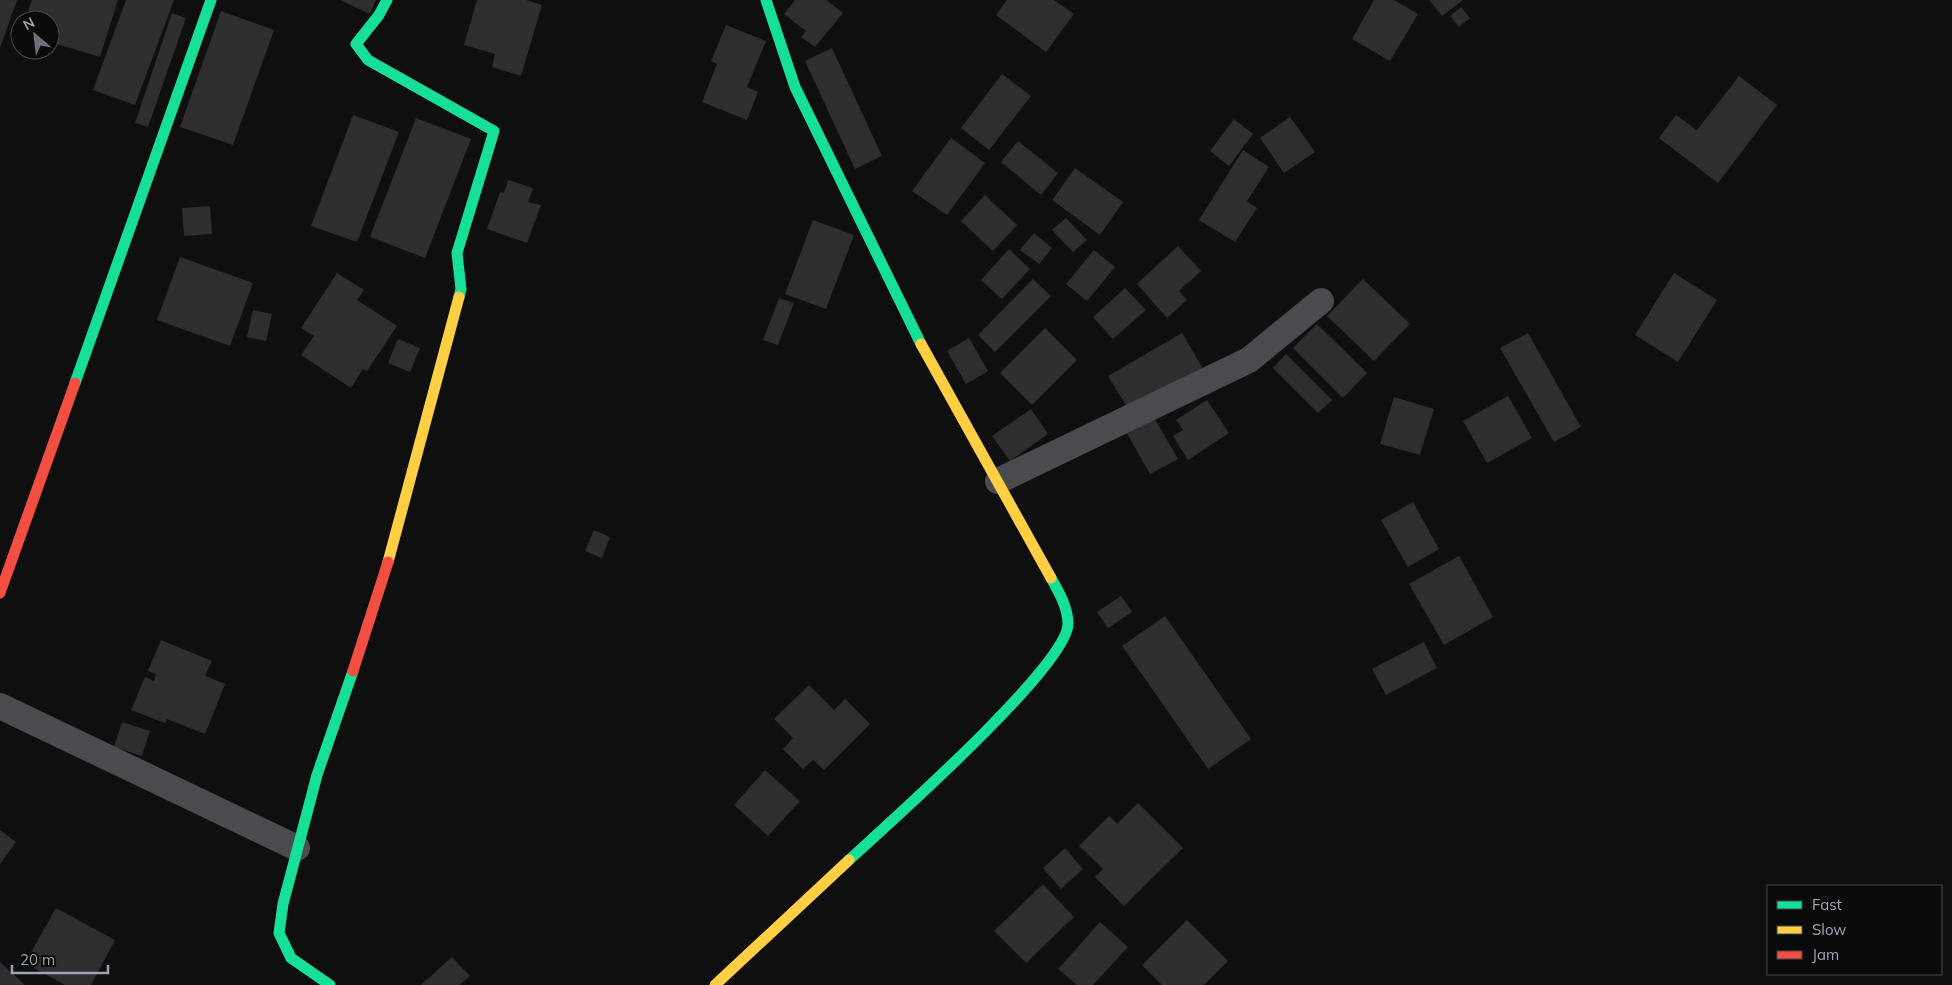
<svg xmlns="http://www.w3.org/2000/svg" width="1952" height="985" viewBox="0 0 1952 985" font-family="Mulish,sans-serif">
<rect width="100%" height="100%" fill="#0f0f10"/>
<g fill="#2e2e30">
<polygon points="0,0 17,0 0,48"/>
<polygon points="32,0 118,0 100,57 50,42 50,20 25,20"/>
<polygon points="126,0 174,0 135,105 93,90"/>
<polygon points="340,0 376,0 370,14"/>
<polygon points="477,0 526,0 542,5 521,76 492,67 495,54 464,45"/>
<polygon points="795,0 826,0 843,13 815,47 801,37 806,31 784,14"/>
<polygon points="1007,0 1054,0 1074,14 1046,52 996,15"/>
<polygon points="1374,0 1394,0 1418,14 1390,61 1352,39"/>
<polygon points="1429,0 1463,0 1442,16"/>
<polygon points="1461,7 1470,18 1459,27 1450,16"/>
<polygon points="221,11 274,30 233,145 180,127"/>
<polygon points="172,13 186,18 148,127 135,123"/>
<polygon points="726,25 766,41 747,87 758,92 747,120 702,102 717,64 711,61"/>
<polygon points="832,48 882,156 855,169 805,61"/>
<polygon points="1002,74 1031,96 989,150 961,128"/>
<polygon points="1739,76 1777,105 1718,183 1659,138 1676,115 1697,130"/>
<polygon points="353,115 399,132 357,242 311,226"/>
<polygon points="1290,117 1315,152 1284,173 1260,138"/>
<polygon points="416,118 471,139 425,258 370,237"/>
<polygon points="1234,119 1253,134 1229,166 1210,151"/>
<polygon points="951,138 985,163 947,215 912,191"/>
<polygon points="1018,141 1058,173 1041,195 1001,162"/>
<polygon points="1243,150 1269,167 1247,201 1257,208 1235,242 1199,220"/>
<polygon points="1075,168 1123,202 1100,235 1052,200"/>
<polygon points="508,180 533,188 528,202 541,205 527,243 487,229 500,192 504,193"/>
<polygon points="985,195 1017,225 993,251 961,221"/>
<polygon points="210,206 212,234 184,236 182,208"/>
<polygon points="1066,218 1087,240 1073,252 1052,230"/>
<polygon points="813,220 854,235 826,309 785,294"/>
<polygon points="1034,233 1052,248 1039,264 1020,250"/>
<polygon points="1178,246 1201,271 1179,291 1187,300 1167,318 1137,284"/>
<polygon points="1009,249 1030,269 1002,299 981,280"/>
<polygon points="1094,250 1115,267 1087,301 1066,284"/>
<polygon points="180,257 253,283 230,346 157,320"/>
<polygon points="337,273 364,290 357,300 397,326 367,371 363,369 351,388 301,355 314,336 301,328"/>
<polygon points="1674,273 1717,300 1678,362 1635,335"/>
<polygon points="1033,279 1051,296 995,352 978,335"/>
<polygon points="1363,279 1410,324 1374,361 1327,316"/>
<polygon points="1125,288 1146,310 1113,339 1093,317"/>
<polygon points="779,298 794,303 778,345 763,340"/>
<polygon points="253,310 272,314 266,341 247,337"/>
<polygon points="1317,324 1367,373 1343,398 1293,348"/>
<polygon points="1045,328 1077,360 1032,405 1000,373"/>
<polygon points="1182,333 1205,372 1132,415 1108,376"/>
<polygon points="1528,333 1581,427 1554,442 1500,348"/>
<polygon points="969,338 988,371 966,384 947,351"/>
<polygon points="398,339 420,348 410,372 388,363"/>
<polygon points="1286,354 1332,400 1318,413 1273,368"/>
<polygon points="1508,396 1532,438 1487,463 1463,421"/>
<polygon points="1394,397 1434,409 1420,455 1380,444"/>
<polygon points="1207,400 1229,433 1188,460 1173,436 1183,430 1176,420"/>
<polygon points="1031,409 1048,434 1010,461 992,436"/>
<polygon points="1152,414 1178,459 1150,474 1125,430"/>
<polygon points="1413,502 1439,549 1408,567 1381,520"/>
<polygon points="594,530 610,537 602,558 585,551"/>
<polygon points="1459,556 1493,617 1444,645 1409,584"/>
<polygon points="1121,596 1132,612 1108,628 1097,612"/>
<polygon points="1165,616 1251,739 1208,769 1122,646"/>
<polygon points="161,640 212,661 205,676 225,684 205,734 167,719 165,723 131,710 145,677 154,681 156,674 148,671"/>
<polygon points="1424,642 1437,668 1386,695 1372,669"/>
<polygon points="809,685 834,710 845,699 870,724 824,770 813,760 803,769 783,749 793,738 774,719"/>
<polygon points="122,722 150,731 142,756 114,747"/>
<polygon points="765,770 800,801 768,836 734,805"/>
<polygon points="1138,803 1183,848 1124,906 1095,877 1103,869 1079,846 1109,816 1117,824"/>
<polygon points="0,830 16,842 0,864"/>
<polygon points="1065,848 1083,869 1061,889 1043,868"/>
<polygon points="1043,884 1074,917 1026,963 994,931"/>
<polygon points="56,908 115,940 91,985 65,985 25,963"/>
<polygon points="1187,920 1228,961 1204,985 1162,985 1142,965"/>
<polygon points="1100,922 1128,947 1093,985 1077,985 1058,969"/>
<polygon points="452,957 470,976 459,985 421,985"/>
<polygon points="0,962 25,985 0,985"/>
</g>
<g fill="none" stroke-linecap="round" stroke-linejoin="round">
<g stroke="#4a4b4f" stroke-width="26">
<polyline points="998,481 1249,360 1321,301"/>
<polyline points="0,706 297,848"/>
</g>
<g stroke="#16e098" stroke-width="11">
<polyline points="387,0 379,15 356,44 368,60 494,131 457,253 461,289 459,297"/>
<polyline points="766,0 795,87 921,344"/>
<polyline points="75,383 211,0"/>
<path d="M849 860C888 824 1067 666 1068 624 1068 608 1059 592 1051 578"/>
<polyline points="330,985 291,958 279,933 283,904 317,775 353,671"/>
</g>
<g stroke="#ffcf43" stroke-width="11">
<polyline points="921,344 1051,578"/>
<polyline points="388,562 459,297"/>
<polyline points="715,985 849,860"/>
</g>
<g stroke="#f24e42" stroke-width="11">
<polyline points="0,593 75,383"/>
<polyline points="353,671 388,562"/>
</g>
</g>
<rect x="1767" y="885" width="175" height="90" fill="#0a0a0b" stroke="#46484e"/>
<rect x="1777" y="901" width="25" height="8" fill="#16e098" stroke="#46484e"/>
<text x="1812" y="910" font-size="15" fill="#9fa4b2">Fast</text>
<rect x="1777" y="926" width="25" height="8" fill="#ffcf43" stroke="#46484e"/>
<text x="1812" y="935" font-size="15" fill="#9fa4b2">Slow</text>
<rect x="1777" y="951" width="25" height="8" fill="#f24e42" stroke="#46484e"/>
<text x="1812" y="960" font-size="15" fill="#9fa4b2">Jam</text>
<g transform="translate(35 35) rotate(332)"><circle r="24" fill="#0a0a0b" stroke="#46484e"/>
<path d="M0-4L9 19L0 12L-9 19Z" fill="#6d7079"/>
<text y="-8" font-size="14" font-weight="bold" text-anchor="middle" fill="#9fa4b2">N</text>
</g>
<path d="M12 965v8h96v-8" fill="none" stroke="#9fa4b2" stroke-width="2.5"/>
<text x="20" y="965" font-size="15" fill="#9fa4b2" stroke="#0a0a0b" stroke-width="4" paint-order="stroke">20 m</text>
</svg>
